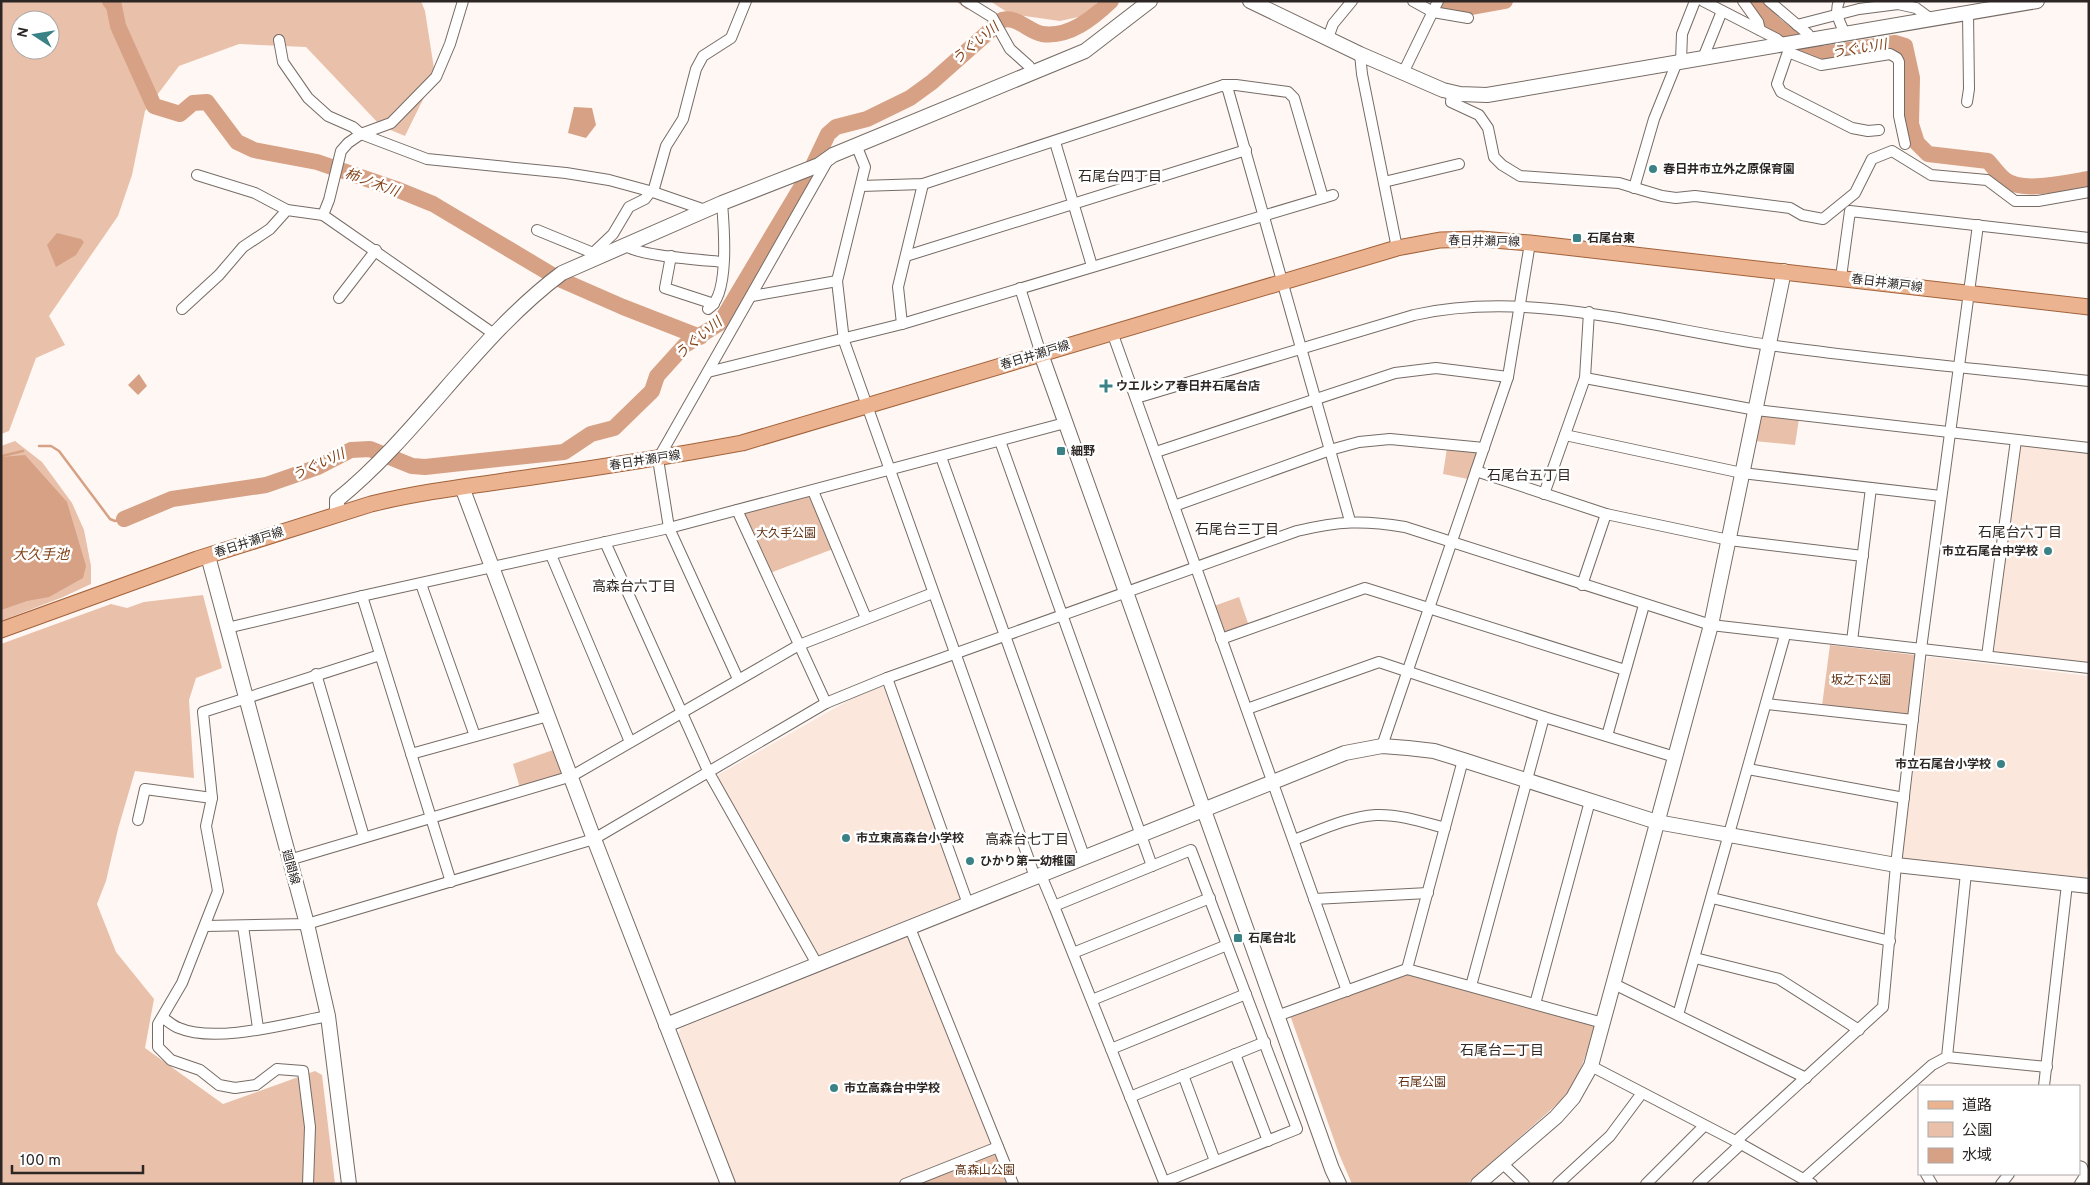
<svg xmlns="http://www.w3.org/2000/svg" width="2090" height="1185" viewBox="0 0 2090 1185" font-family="Overpass,'Noto Sans JP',sans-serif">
<rect width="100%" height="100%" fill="#fff7f3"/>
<g fill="#fbe7dc">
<polygon points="2023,444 2089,452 2089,664 1996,653 1993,650 2020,447"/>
<polygon points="1931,657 2089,676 2089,852 2086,878 1902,859 1927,659"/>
<polygon points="881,687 886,688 962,898 818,956 717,778 718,775 826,713 854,698"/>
<polygon points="908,937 991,1142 989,1145 894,1184 736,1184 678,1035 681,1028"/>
</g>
<g fill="#e9c0aa" fill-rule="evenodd">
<path d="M1 1H421L425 11 435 75 405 136 381 126 306 47 239 44 179 66 145 111 132 175 118 216 49 316 65 345 36 358 9 431 1 434ZM20 20H50V50H20Z"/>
<polygon points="990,1 1097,1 1092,14 1060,21 1010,14"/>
<polygon points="1762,415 1799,419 1795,445 1754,441 1759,417"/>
<polygon points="15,441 42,462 72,503 84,530 91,566 91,584 63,597 1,621 1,446"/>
<polygon points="1447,448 1475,451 1477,454 1468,479 1443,474"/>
<polygon points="808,495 811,497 833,549 770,573 743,516 745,512"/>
<polygon points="203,595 222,668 196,678 189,700 194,778 135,771 118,829 106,881 97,904 116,952 154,999 145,1048 223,1104 315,1071 322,1075 335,1184 1,1184 1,644 111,604 127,608 144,602"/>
<polygon points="1239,597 1249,626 1227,634 1223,632 1214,606"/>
<polygon points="1830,645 1915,655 1917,658 1910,713 1907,716 1822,706"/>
<polygon points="553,750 562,775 520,788 513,764"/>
<path d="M1405 974 1595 1025C1587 1053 1580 1077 1563 1099L1467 1184H1352L1339 1154 1290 1015Z"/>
<polygon points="992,1153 996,1155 1007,1184 915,1184"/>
</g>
<g fill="#d6a184">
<polygon points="574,107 592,108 596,125 586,138 568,133"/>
<polygon points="57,233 81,239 84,242 76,255 56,267 47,245"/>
<polygon points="139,374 147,386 138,395 128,385"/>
<polygon points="25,455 67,502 86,566 83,578 49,597 27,601 1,610 1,456 2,457"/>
</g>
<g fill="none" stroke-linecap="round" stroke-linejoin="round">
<g stroke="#d6a184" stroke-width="2.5">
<polyline points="958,1 967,8"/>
<polyline points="39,446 51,446 59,451 110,519 115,521 124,519"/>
<polyline points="2,456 23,451"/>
</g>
<g stroke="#d6a184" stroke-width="16">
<polyline points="110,1 114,6 118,26 154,106 180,114 193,103 207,102 237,142 254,150 317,162 396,189 433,204 559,279 623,307 700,337"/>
<polyline points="1442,1 1472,7 1505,1"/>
<path d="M1756 1C1761 7 1765 14 1770 20 1780 31 1810 49 1823 54L1895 43 1905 46 1912 78 1911 124 1917 143 1928 154 1988 161C1993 167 1998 174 2004 179 2021 194 2068 182 2089 179"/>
<path d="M124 519 172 499 266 485 318 467 351 450 370 449 412 466 425 467 564 452 591 434 614 428 652 391 657 376 685 345 720 323 809 174 828 134 836 127 867 119 910 98 932 82 1002 20C1017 16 1028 31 1042 34 1069 38 1093 18 1111 1"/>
</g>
<defs>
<g id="street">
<polyline points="966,1 992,17 1010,49 1029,66 1033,73"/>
<polyline points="1413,1 1433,12 1468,18"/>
<polyline points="1703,1 1777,39 1783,44"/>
<polyline points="1743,1 1758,22 1760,30"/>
<polyline points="1769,1 1808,34 1811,39"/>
<path d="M1839 1C1834 14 1840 22 1845 34"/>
<polyline points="1797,25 1859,9 1898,4 1916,8 1931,19"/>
<polyline points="1328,38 1333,24 1352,1"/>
<polyline points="279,40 283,62 308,98 328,116 353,127 361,134 427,159 566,173 609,180 653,192 705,210"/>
<polyline points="1790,46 1777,84 1781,92 1852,128 1868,131 1879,130"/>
<polyline points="1788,52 1821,65 1890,54 1897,58 1899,62 1899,116 1905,144"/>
<polyline points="1360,54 1362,74 1397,248"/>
<polyline points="1703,58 1722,11"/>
<polyline points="1681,61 1682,34 1695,1"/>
<polyline points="1403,73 1438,1"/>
<polyline points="1224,85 1228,90 1350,521"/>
<polyline points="1452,92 1451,102 1479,115 1488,128 1494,157 1502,165 1520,176 1619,183 1662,196 1676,198 1695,196 1790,208 1802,215 1823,219 1855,193 1872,159 1892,151 1931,175 1987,180 2015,201 2038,201 2089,192"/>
<polyline points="1967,102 1969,89 1968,13"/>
<polyline points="1055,142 1092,266"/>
<polyline points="857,147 865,167 837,281 844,341 1035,877"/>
<polyline points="197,175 255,193 287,210"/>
<polyline points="1384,182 1459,164"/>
<polyline points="861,186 923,184 1224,85 1236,85 1288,92 1294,98 1323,198"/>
<polyline points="1634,188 1654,119 1677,62"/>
<polyline points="653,192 666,146 683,119 696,69 703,56 731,38 746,1"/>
<polyline points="323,215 329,200 341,151 348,143 361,134 391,123 436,77 450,44 463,1"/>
<polyline points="537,230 593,253 613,234 629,207 645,199 651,191"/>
<path d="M625 245C636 256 704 260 723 262"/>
<polyline points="671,256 665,288 714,304"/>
<polyline points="906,256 1246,150"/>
<polyline points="1841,277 1850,211 2089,238"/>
<polyline points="1020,288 1041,354"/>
<polyline points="752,296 837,281"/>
<polyline points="339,298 376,250"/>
<polyline points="182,309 219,275 243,247 270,229 287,210 323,215 494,334"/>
<path d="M708 309C730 296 724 227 722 203"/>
<polyline points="902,324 898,287 923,184"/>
<polyline points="1112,332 1347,991"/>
<polyline points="708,372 902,324 1333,195"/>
<polyline points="1585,378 1756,410 2089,448"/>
<path d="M1136 398 1414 315C1531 289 1653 328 1769 345 1875 360 1982 369 2089 381"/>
<polyline points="1565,435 1742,473 1941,496"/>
<polyline points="1000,441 1152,866"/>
<polyline points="1156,452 1395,373 1436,368 1508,377"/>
<polyline points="941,457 1084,856"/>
<polyline points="1476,471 1606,514 1729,540 1863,556"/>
<polyline points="813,491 866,618"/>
<polyline points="1544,494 1585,378 1589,312"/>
<polyline points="1174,506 1330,450 1359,442 1390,439 1484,448"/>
<polyline points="737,510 826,703"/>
<polyline points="605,542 709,773 817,964"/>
<polyline points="551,555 630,742"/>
<polyline points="421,584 475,736"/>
<polyline points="1582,585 1606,514"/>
<polyline points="362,596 451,882"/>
<polyline points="227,628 362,596 669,528 1065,423"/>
<polyline points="1221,639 1365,588 1625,670"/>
<polyline points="1852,641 1871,488"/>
<polyline points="1987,656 2016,440"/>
<polyline points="316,674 364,837"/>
<polyline points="887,678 968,904"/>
<polyline points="738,679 669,528 658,459 828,160"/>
<polyline points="1767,704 1913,720"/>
<polyline points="1247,709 1379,662 1544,717 1675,757"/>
<polyline points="1607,736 1644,605"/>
<polyline points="1382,746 1508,377 1530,243"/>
<polyline points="411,754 548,716"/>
<polyline points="1748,769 1904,798"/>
<polyline points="138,820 145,789 212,798"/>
<path d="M1294 840C1321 830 1347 817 1376 815 1399 814 1423 822 1445 828"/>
<polygon points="1191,850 1297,1129 1164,1182 1054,906"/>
<polyline points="289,860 572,776 799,645 933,593"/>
<polyline points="1041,875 1054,906"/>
<polyline points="1712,898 1890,941"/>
<polyline points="1314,899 1428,893"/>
<path d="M205 926 307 924 594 839 826 703 887 678 1297 531C1339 521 1363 520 1405 527L1711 625 2089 668"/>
<polyline points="243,926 258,1028"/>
<polyline points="910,928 1013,1184"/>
<polyline points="1073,953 1210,898"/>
<polyline points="1695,958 1779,979 1859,1030"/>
<polyline points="1407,969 1463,760"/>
<polyline points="1614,984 1806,1078"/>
<polyline points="1471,986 1544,717"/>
<polyline points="1092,1000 1227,945"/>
<polyline points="1535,1004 1590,801"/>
<polyline points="1678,1015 1785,635"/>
<polyline points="1277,1016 1407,969 1603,1023"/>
<path d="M163 1018C168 1021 173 1026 179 1028 216 1044 289 1023 328 1016"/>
<polyline points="1111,1049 1246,994"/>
<polyline points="1235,1054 1268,1141"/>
<polyline points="1947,1057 2047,1067"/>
<polyline points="1591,1066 1741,1144 1812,1184"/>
<polyline points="1183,1075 1215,1161"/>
<polyline points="2044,1086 2067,884"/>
<polyline points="1130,1097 1265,1042"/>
<polyline points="1736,1141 1883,1007 1896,865 1921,649 1978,225"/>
<polyline points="1502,1163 1524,1184"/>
<polyline points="2079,1166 2082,1167 2085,1176 2080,1184"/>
<polyline points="1926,1174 1932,1184"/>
<polyline points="1805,1178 1932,1065 1947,1057 1966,873"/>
<polyline points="308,1184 310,1127 303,1071 277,1069 256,1085 235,1088 219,1085 200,1070 171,1060 158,1047 158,1024 182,983 218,891 206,826 212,798 203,712 380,655"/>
<polyline points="905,1184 998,1147"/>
<polyline points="1558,1184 1610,1136 1642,1093"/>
<polyline points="1646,1184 1704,1126"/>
<polyline points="1698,1184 1741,1144"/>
<polyline points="2001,1184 2009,1174"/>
</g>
<g id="secondary">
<polyline points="1250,1 1360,54 1443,90 1460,94 1487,95 2037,1"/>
<polyline points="1041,354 1332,1169 1339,1184"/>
<polyline points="462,487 594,839 728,1184"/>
<path d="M337 513V500C420 433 476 337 562 273L722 203 819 165 833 155 1085 51 1150 1"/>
<polyline points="208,556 307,924 328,1016 349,1184"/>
<polyline points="666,1025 1273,782 1345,753 1382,746 1408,748 1434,751 1463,760 1657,822 1896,865 2089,886"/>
<polyline points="1478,1184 1556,1117 1573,1098 1591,1066 1711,625 1784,271"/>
</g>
<path id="primary" d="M1 630 197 559 371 504C424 491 478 485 532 477 603 467 672 456 742 443L1397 248 1440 240 1481 239 1530 243 2089 307"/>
</defs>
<use href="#street" stroke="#766c66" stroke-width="12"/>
<use href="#secondary" stroke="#766c66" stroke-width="16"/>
<use href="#primary" stroke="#a1623a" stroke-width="17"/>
<use href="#street" stroke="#fff" stroke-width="10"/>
<use href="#secondary" stroke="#fff" stroke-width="14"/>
<use href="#primary" stroke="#ecb390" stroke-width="15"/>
</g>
<g fill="#3a8286" stroke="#fff" stroke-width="2">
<circle cx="1653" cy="169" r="5"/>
<rect x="1572" y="233" width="10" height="10" rx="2.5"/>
<path d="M1103.5 378.5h5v5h5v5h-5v5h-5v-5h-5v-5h5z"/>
<rect x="1056" y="446" width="10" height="10" rx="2.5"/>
<circle cx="2048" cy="551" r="5"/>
<circle cx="2001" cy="764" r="5"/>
<circle cx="846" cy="838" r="5"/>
<circle cx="970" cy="861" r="5"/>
<rect x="1233" y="933" width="10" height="10" rx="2.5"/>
<circle cx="834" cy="1088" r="5"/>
</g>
<g text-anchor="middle" stroke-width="5" stroke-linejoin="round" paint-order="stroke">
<g font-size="12" font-weight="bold" fill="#2c2725" stroke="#fff" text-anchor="start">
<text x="1663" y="173">春日井市立外之原保育園</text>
<text x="1587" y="242">石尾台東</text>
<text x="1116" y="390">ウエルシア春日井石尾台店</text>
<text x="1071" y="455">細野</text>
<text x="2038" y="555" text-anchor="end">市立石尾台中学校</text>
<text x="1991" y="768" text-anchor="end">市立石尾台小学校</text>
<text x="856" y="842">市立東高森台小学校</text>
<text x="980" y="865">ひかり第一幼稚園</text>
<text x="1248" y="942">石尾台北</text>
<text x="844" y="1092">市立高森台中学校</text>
</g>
<g font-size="12" fill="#2c2725" stroke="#fff">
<text transform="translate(1484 241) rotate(1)" y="4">春日井瀬戸線</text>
<text transform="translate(1887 283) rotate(7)" y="4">春日井瀬戸線</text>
<text transform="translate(1035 355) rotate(-17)" y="4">春日井瀬戸線</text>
<text transform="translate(645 460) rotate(-9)" y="4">春日井瀬戸線</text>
<text transform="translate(249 542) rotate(-18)" y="4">春日井瀬戸線</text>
<text transform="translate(291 867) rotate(74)" y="4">廻間線</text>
</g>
<g font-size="12" fill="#623111" stroke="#fff">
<text x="786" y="537">大久手公園</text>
<text x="1861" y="684">坂之下公園</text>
<text x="1422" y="1086">石尾公園</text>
<text x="985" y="1174">高森山公園</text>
</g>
<g font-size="14" font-style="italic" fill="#834217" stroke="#fff">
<text transform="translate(975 43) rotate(-40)" y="5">うぐい川</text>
<text transform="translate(1859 48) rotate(-9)" y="5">うぐい川</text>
<text transform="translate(372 182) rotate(20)" y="5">柿ノ木川</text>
<text transform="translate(698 338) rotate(-40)" y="5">うぐい川</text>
<text transform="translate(318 464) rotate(-24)" y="5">うぐい川</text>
<text x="41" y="559">大久手池</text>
</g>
<g font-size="14" fill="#302722" stroke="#fff">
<text x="1120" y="181">石尾台四丁目</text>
<text x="1529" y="480">石尾台五丁目</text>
<text x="1237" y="534">石尾台三丁目</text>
<text x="2020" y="537">石尾台六丁目</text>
<text x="634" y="591">高森台六丁目</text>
<text x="1027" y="844">高森台七丁目</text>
<text x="1502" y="1055">石尾台二丁目</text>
</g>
</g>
<rect width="2090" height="1185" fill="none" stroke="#2c2725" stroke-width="5"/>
<rect x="1918" y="1085" width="162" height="90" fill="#ffffff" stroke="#aba9a8"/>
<rect x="1928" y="1101" width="25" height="8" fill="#ecb390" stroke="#aba9a8"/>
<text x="1962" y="1110" font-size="15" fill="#2c2725">道路</text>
<rect x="1928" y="1122" width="25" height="15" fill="#e9c0aa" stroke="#aba9a8"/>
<text x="1962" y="1135" font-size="15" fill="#2c2725">公園</text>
<rect x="1928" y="1148" width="25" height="15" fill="#d6a184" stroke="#aba9a8"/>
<text x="1962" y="1160" font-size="15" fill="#2c2725">水域</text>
<g transform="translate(35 35) rotate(282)"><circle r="24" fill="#ffffff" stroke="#aba9a8"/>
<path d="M0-4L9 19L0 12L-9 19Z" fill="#3a8286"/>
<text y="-8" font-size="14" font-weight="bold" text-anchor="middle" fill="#2c2725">N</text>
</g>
<path d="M12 1165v8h131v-8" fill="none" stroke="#2c2725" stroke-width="2.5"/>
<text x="20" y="1165" font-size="15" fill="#2c2725" stroke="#ffffff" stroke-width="4" paint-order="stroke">100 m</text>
</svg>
